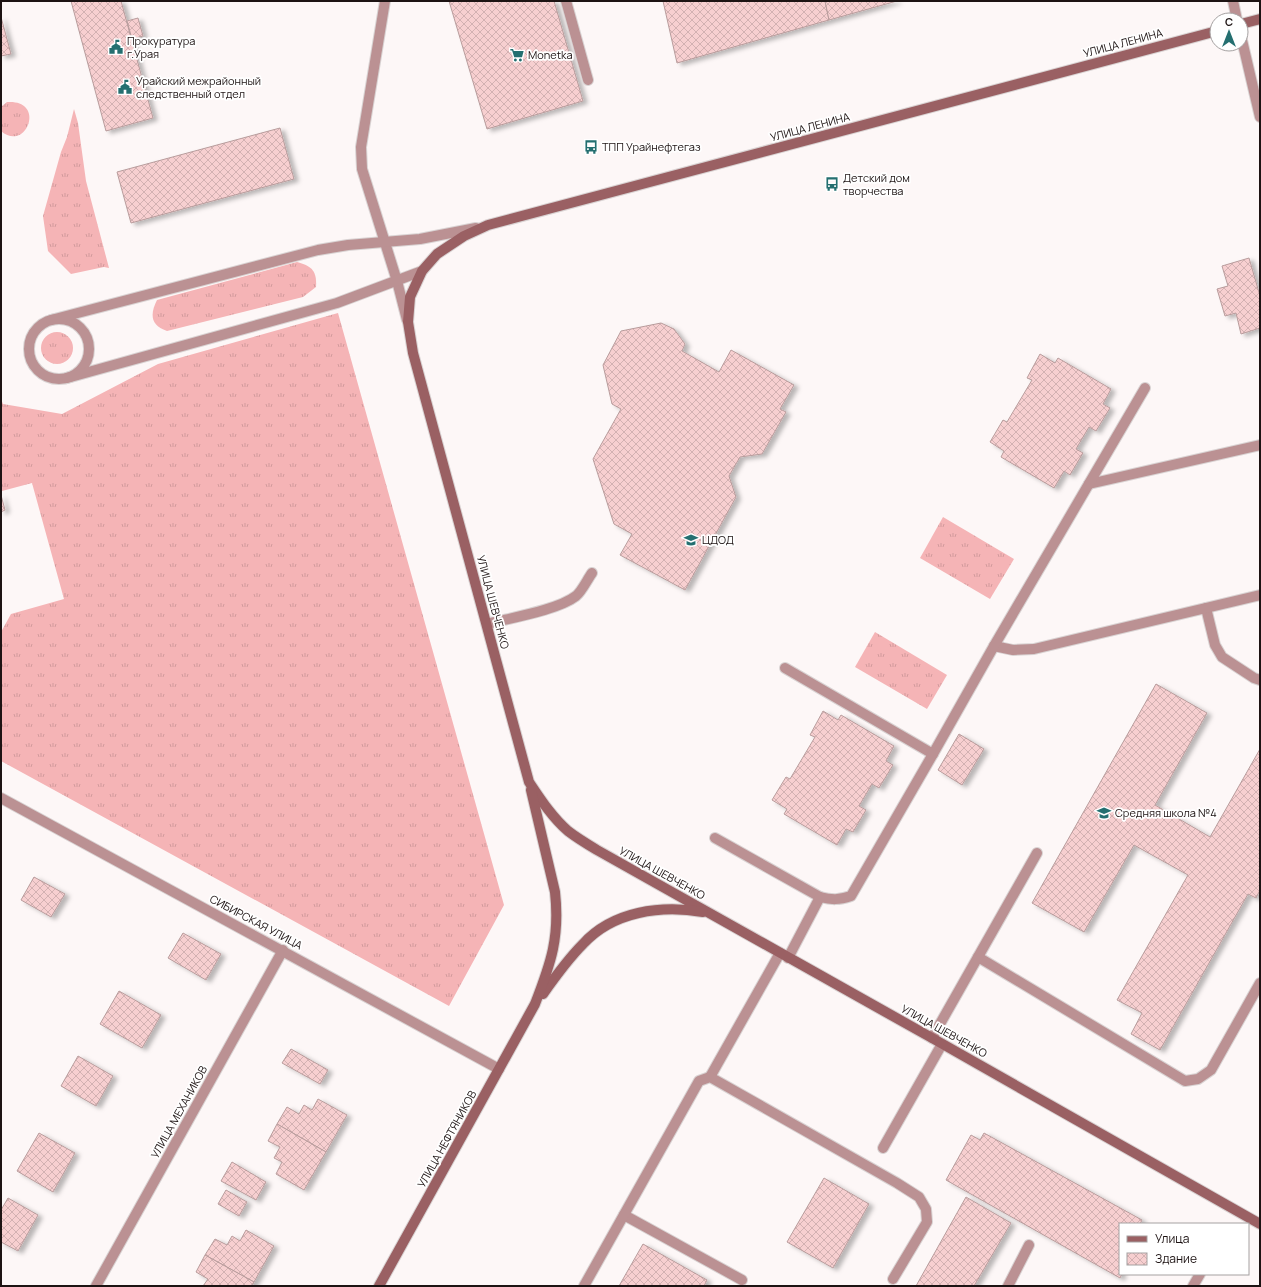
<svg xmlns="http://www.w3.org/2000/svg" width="1261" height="1287" viewBox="0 0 1261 1287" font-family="Manrope,sans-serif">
<defs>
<pattern id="grass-tufts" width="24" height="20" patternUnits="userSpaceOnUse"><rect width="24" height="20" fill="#f5b4b6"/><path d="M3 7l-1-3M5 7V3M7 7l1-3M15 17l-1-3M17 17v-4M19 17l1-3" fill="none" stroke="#d29a9c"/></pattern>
<pattern id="building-cross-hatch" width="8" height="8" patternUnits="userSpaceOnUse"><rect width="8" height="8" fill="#f7cfd0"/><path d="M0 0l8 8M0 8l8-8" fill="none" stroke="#d3b1b2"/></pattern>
<filter id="shadow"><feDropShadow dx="4.5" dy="2.5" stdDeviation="2" flood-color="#0004"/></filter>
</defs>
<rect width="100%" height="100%" fill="#fdf7f7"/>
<g fill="url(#grass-tufts)">
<path d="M7 102C47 99 26 153 1 131V107Z"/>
<polygon points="74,109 78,123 86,181 109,268 104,267 71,274 48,251 43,216 61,152 67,137"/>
<path d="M297 262C312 266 317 271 316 287L303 297 167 331C150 325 150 314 157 300Z"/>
<polygon points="338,313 504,905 449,1006 1,761 1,632 11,614 64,599 32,483 2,491 1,399 3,404 62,414 158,364"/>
<circle cx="57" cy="348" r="16"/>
<polygon points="943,517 1014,559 990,599 920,558"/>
<polygon points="875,632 947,675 927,709 855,667"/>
</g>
<g fill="url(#building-cross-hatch)" stroke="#b89c9c" filter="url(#shadow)">
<polygon points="71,1 121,1 153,118 106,131"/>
<polygon points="449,1 554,1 583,101 487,129"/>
<polygon points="663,1 825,1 829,20 677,63"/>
<polygon points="825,1 897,1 829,20"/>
<polygon points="1,17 11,54 1,56"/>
<polygon points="138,18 143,36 132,39 127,21"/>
<polygon points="280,128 294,179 131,223 117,172"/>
<polygon points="1249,258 1260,296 1260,328 1241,334 1236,313 1225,316 1217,289 1228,286 1222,266"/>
<polygon points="661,323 674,329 685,344 682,351 719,372 731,350 794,385 780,409 786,412 762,454 740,457 729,476 736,497 685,590 620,555 632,534 614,524 593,459 621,409 612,404 603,365 621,331"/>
<polygon points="1040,354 1055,363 1058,358 1111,389 1103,404 1110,408 1096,431 1089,427 1076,449 1083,453 1070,475 1064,471 1054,488 1001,457 1004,451 990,442 1003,420 1007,422 1032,380 1027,378"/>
<polygon points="1,495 5,510 1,512"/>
<polygon points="1156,684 1207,713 1155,805 1210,837 1260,749 1260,890 1256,898 1248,894 1160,1050 1131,1034 1142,1013 1117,1000 1188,875 1134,845 1084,932 1032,903"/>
<polygon points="823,711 838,720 841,715 894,746 886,761 893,765 879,788 872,784 859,806 866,810 853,832 846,829 837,845 784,814 787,809 772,800 786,777 790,779 815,737 810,735"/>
<polygon points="959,734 984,749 962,785 938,770"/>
<polygon points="34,877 65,894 51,917 21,900"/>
<polygon points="183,933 221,954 206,980 168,958"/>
<polygon points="119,991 161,1015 142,1048 100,1024"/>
<polygon points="291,1049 328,1070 320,1084 282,1063"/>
<polygon points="78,1056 113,1076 96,1106 61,1086"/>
<polygon points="318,1099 347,1115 326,1152 277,1124 287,1107 299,1114 304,1105 312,1110"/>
<polygon points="277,1124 326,1152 304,1190 276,1174 282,1162 274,1158 280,1147 268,1141"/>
<polygon points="39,1133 75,1153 53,1192 17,1171"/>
<polygon points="984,1133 1142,1220 1140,1224 1120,1224 1120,1274 1122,1274 1120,1278 946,1180 971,1135 980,1140"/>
<polygon points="232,1162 266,1182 256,1200 221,1181"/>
<polygon points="824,1178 869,1204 833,1268 787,1242"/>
<polygon points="226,1190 247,1202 239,1216 218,1204"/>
<polygon points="966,1197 1011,1223 974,1286 916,1286"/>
<polygon points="8,1198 38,1215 18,1251 1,1242 1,1210"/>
<polygon points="246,1230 274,1246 254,1282 205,1255 215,1239 227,1245 232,1236 240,1241"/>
<polygon points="643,1244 707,1280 704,1286 619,1286"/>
<polygon points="205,1255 254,1282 252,1286 203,1286 208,1279 196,1272"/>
</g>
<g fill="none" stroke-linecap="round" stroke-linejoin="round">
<defs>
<g id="service">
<polyline points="385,1 361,147 362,169 397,281 407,320"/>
<polyline points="566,1 588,80"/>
<circle cx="59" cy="349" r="30"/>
<polyline points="51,320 318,250 348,245 420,239 476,228"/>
<polyline points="67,378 337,303 422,271"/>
<polyline points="1089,484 1260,445"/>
<polyline points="1206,608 1215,645 1222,657 1254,678 1260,680"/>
<path d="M487 624C510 618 558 610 576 596 582 591 587 580 592 573"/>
<polyline points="994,646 1013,650 1034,649 1260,595"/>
<polyline points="785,668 933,754"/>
<polyline points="715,838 820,897"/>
<polyline points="978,957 1185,1081 1198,1079 1211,1070 1260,983"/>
<path d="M788 958 820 897C832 900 839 900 851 896L933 754 994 646 1145 388"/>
<polyline points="932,1038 1037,853"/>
<polyline points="710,1077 780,953"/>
<polyline points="883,1148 942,1044"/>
<polyline points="624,1215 742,1280"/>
<polyline points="584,1286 699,1081 710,1077 897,1183 919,1197 926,1209 927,1222 893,1279"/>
<polyline points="1008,1286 1029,1245"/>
<polyline points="1193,1286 1200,1274"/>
</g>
<g id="minor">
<polyline points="1241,36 1260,117"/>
<polyline points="96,1286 283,950"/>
</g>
<g id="tertiary">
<polyline points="1233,1 1237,20"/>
<polyline points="1,798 499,1069"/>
</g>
<g id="secondary">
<polyline points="1241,24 1260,19"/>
<path d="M1217 31 488 225 464 236 437 254 422 271 410 297 408 322 413 353 529 782C541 800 552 817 568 831 577 838 587 844 597 850L932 1038 1260 1224"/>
<path d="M543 994C555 977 568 959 583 944 613 911 661 905 703 912"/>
<path d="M379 1286 535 1004C551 963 560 937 555 892L531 790"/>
</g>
</defs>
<use href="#service" stroke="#d9d3d3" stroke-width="12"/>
<use href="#minor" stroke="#d9d3d3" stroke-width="12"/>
<use href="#tertiary" stroke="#d9d3d3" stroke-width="12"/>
<use href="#secondary" stroke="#d9d3d3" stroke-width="12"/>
<use href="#service" stroke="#bb9193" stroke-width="10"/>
<use href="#minor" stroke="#bb9193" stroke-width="10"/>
<use href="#tertiary" stroke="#bb9193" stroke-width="10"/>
<use href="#secondary" stroke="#9a6063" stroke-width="10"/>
</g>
<defs>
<symbol id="civic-bare" viewBox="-9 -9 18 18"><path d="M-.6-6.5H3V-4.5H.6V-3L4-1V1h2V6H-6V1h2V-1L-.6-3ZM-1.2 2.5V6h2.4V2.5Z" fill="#246f70" stroke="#fff" stroke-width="2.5" paint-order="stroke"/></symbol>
<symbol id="supermarket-bare" viewBox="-9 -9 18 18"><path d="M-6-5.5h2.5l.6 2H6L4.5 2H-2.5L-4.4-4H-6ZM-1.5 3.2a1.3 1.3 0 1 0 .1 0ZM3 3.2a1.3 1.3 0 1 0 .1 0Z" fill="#246f70" stroke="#fff" stroke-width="2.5" paint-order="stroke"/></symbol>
<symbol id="bus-bare" viewBox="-9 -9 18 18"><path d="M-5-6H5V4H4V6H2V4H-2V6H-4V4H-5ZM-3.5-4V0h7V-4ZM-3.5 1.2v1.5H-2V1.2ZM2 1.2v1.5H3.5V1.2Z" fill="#246f70" stroke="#fff" stroke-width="2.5" paint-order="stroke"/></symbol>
<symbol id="school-bare" viewBox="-9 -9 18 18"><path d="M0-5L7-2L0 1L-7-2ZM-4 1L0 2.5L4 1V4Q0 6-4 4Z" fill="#246f70" stroke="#fff" stroke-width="2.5" paint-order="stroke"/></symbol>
</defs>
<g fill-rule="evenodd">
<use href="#civic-bare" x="106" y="37" width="20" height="20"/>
<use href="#supermarket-bare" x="507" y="45" width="20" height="20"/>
<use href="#civic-bare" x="115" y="77" width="20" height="20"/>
<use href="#bus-bare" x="581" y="137" width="20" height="20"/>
<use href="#bus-bare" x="822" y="174" width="20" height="20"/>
<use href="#school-bare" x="681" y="530" width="20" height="20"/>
<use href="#school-bare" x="1094" y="803" width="20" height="20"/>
</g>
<g text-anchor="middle" stroke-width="3.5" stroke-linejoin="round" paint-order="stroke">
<g font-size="11" fill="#1d1313" stroke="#fff" text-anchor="start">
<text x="127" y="45">Прокуратура<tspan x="127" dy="13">г.Урая</tspan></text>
<text x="528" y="59">Monetka</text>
<text x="136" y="85">Урайский межрайонный<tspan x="136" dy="13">следственный отдел</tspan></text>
<text x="602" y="151">ТПП Урайнефтегаз</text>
<text x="843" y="182">Детский дом<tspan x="843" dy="13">творчества</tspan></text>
<text x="702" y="544">ЦДОД</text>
<text x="1115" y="817">Средняя школа №4</text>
</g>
<g font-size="11" fill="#1d1313" stroke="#fff">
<text transform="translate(1123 43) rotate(-15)" y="4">УЛИЦА ЛЕНИНА</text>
<text transform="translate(810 127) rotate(-15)" y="4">УЛИЦА ЛЕНИНА</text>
<text transform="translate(493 602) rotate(75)" y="4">УЛИЦА ШЕВЧЕНКО</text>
<text transform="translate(662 873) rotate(29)" y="4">УЛИЦА ШЕВЧЕНКО</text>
<text transform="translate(256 922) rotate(28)" y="4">СИБИРСКАЯ УЛИЦА</text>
<text transform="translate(944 1031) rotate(29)" y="4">УЛИЦА ШЕВЧЕНКО</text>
<text transform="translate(179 1112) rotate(-61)" y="4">УЛИЦА МЕХАНИКОВ</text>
<text transform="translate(447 1139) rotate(-61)" y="4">УЛИЦА НЕФТЯНИКОВ</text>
</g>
</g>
<rect width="1261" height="1287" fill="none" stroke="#1d1313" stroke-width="4"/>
<rect x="1119" y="1223" width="130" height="52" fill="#ffffff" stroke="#a5a1a1"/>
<rect x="1127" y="1236" width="20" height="6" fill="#9a6063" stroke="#a5a1a1"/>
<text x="1155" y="1243" font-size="12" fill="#1d1313">Улица</text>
<rect x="1127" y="1253" width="20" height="12" fill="url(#building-cross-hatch)" stroke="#a5a1a1"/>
<text x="1155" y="1263" font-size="12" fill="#1d1313">Здание</text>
<g transform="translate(1229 32)"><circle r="19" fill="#ffffff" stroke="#a5a1a1"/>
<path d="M0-3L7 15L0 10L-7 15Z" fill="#246f70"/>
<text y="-6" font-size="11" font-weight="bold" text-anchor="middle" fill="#1d1313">С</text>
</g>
</svg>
